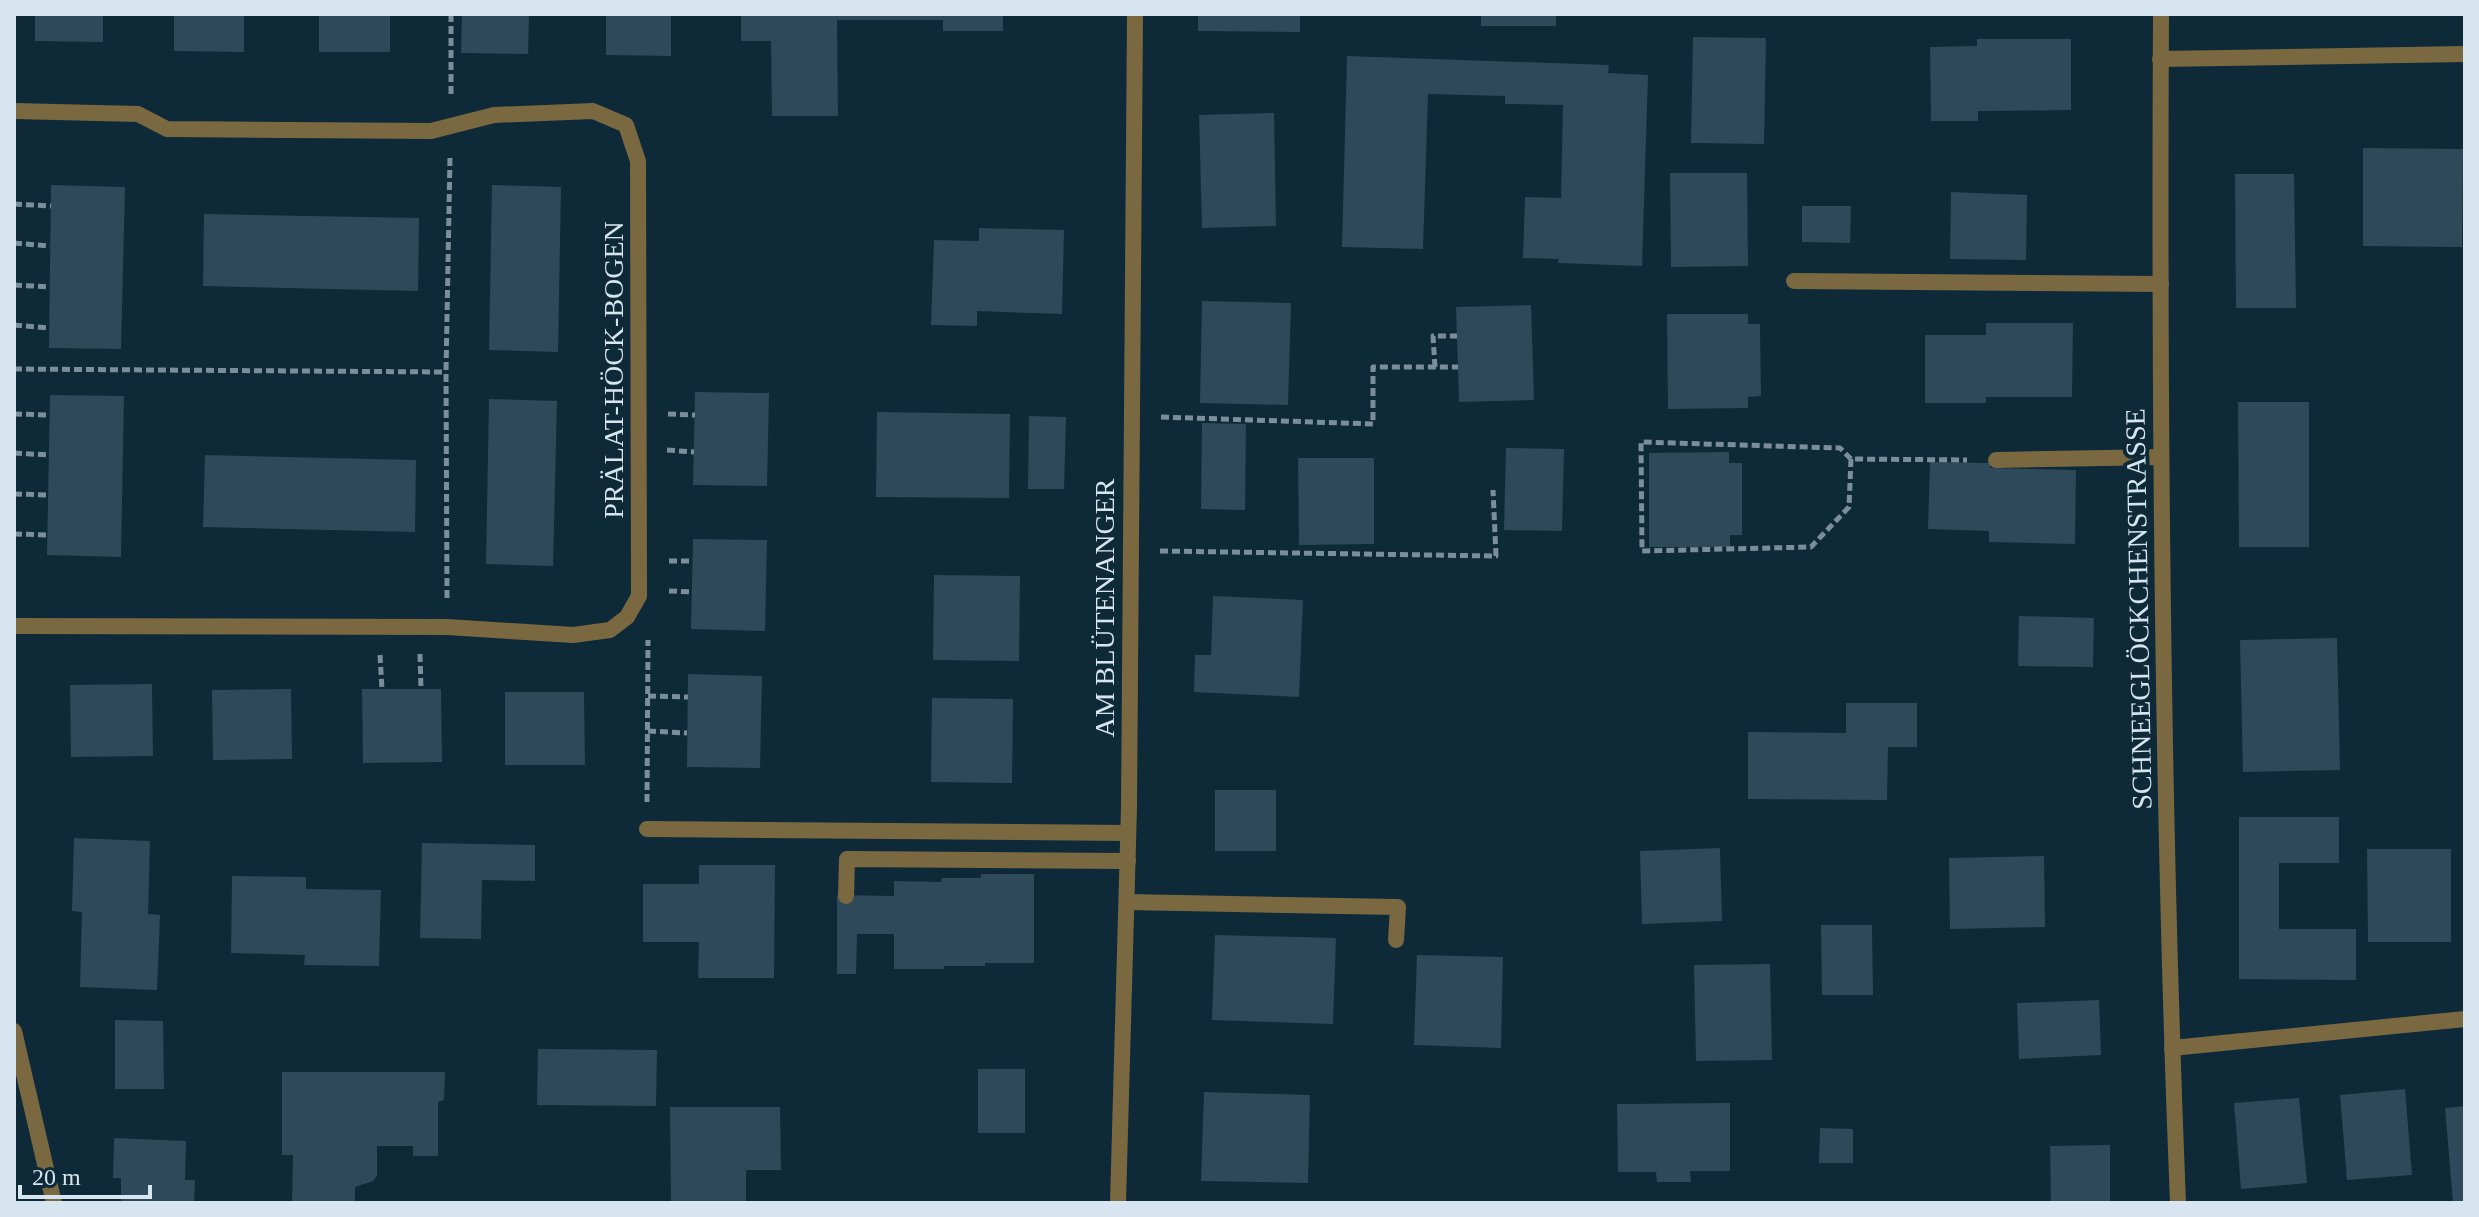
<svg xmlns="http://www.w3.org/2000/svg" width="2479" height="1217" viewBox="0 0 2479 1217" font-family="Georgia,serif">
<rect width="100%" height="100%" fill="#0e2938"/>
<g fill="#2e4959">
<polygon points="35,14 103,14 103,42 35,41"/>
<polygon points="174,14 244,14 244,52 174,51"/>
<rect x="319" y="14" width="71" height="38"/>
<polygon points="462,14 529,14 528,54 461,53"/>
<polygon points="606,14 671,14 671,56 606,55"/>
<polygon points="741,14 1003,14 1003,31 943,31 943,20 837,20 838,116 772,116 771,41 741,41"/>
<polygon points="1198,14 1300,14 1300,32 1198,31"/>
<rect x="1481" y="14" width="75" height="12"/>
<polygon points="1693,37 1766,38 1764,144 1691,143"/>
<polygon points="1977,39 2071,39 2071,110 1978,111 1978,121 1931,121 1930,47 1977,46"/>
<polygon points="1347,56 1609,65 1608,73 1648,75 1642,266 1558,263 1559,259 1523,258 1525,197 1561,198 1563,105 1505,104 1505,96 1428,94 1423,249 1342,247"/>
<polygon points="1274,113 1276,226 1202,228 1199,115"/>
<polygon points="2363,148 2463,149 2462,247 2363,246"/>
<polygon points="1670,173 1747,173 1748,266 1671,267"/>
<polygon points="2235,174 2294,174 2296,308 2236,308"/>
<polygon points="51,185 125,187 121,349 49,348"/>
<polygon points="492,185 561,187 558,352 489,350"/>
<polygon points="1951,192 2027,195 2026,260 1950,259"/>
<polygon points="1802,206 1851,206 1850,243 1802,242"/>
<polygon points="204,214 419,218 418,291 203,286"/>
<polygon points="979,228 1064,230 1062,314 977,311 977,326 931,325 934,240 979,241"/>
<polygon points="1202,301 1291,303 1288,405 1200,403"/>
<polygon points="1531,305 1534,400 1459,402 1456,307"/>
<polygon points="1667,314 1748,314 1748,324 1760,324 1761,396 1748,397 1748,408 1668,409"/>
<polygon points="1986,323 2073,323 2072,397 1986,397 1986,403 1925,403 1925,335 1986,335"/>
<polygon points="695,392 769,393 767,486 693,485"/>
<polygon points="50,395 124,396 121,557 47,555"/>
<polygon points="489,399 557,401 553,566 486,564"/>
<polygon points="2238,402 2309,402 2309,547 2239,547"/>
<polygon points="877,412 1010,414 1009,498 876,497"/>
<polygon points="1029,416 1066,417 1064,489 1028,489"/>
<polygon points="1202,423 1246,424 1245,510 1201,509"/>
<polygon points="1506,448 1564,449 1562,531 1504,530"/>
<polygon points="1729,452 1729,463 1742,463 1742,535 1730,535 1730,547 1649,547 1649,453"/>
<polygon points="205,455 416,460 415,532 203,527"/>
<polygon points="1298,458 1374,458 1374,544 1299,545"/>
<polygon points="1930,462 1990,463 1990,468 2076,470 2075,544 1989,542 1989,531 1928,529"/>
<polygon points="693,539 767,540 765,631 691,629"/>
<polygon points="934,575 1020,576 1019,661 933,660"/>
<polygon points="1213,596 1303,600 1299,697 1194,692 1195,655 1211,655"/>
<polygon points="2019,616 2094,618 2093,667 2018,666"/>
<polygon points="2337,638 2340,770 2243,772 2240,640"/>
<polygon points="688,674 762,676 760,768 687,767"/>
<polygon points="152,684 153,756 71,757 70,685"/>
<polygon points="291,689 292,759 213,760 212,690"/>
<polygon points="362,689 441,689 442,762 363,763"/>
<polygon points="505,692 584,692 585,765 505,765"/>
<polygon points="932,698 1013,699 1012,783 931,782"/>
<polygon points="1846,703 1917,703 1917,747 1888,747 1887,800 1748,799 1748,732 1846,733"/>
<rect x="1215" y="790" width="61" height="61"/>
<polygon points="2239,817 2339,817 2339,863 2279,863 2279,929 2356,929 2356,980 2239,979"/>
<polygon points="74,838 150,841 148,914 160,915 157,990 80,987 82,912 72,911"/>
<polygon points="422,843 535,845 535,881 482,880 481,939 420,938"/>
<polygon points="1720,848 1722,921 1642,924 1640,851"/>
<polygon points="2367,849 2451,849 2451,942 2368,942"/>
<polygon points="2044,856 2045,927 1950,929 1949,858"/>
<polygon points="699,865 775,865 774,978 698,978 699,942 643,942 643,884 699,884"/>
<polygon points="981,874 1034,874 1034,963 985,963 985,966 944,966 944,969 894,969 894,934 857,934 856,974 837,974 837,895 894,896 894,881 941,882 942,878 981,878"/>
<polygon points="232,876 306,877 306,889 381,890 379,966 304,965 305,955 231,953"/>
<polygon points="1821,925 1872,925 1873,995 1822,995"/>
<polygon points="1215,935 1336,938 1333,1024 1212,1020"/>
<polygon points="1417,955 1503,957 1501,1048 1414,1045"/>
<polygon points="1770,964 1772,1060 1696,1061 1694,965"/>
<polygon points="2099,1000 2101,1055 2019,1059 2017,1003"/>
<polygon points="115,1020 163,1021 164,1089 115,1089"/>
<polygon points="538,1049 657,1050 656,1106 537,1105"/>
<rect x="978" y="1069" width="47" height="64"/>
<polygon points="282,1072 445,1072 444,1100 438,1102 438,1156 413,1156 413,1146 377,1146 377,1176 373,1181 355,1187 355,1203 292,1203 293,1155 282,1155"/>
<polygon points="2405,1089 2412,1175 2347,1180 2340,1095"/>
<polygon points="1204,1092 1310,1095 1308,1183 1201,1181"/>
<polygon points="2299,1098 2307,1183 2241,1189 2234,1103"/>
<polygon points="1730,1103 1730,1171 1690,1171 1691,1182 1657,1182 1656,1172 1618,1172 1617,1104"/>
<polygon points="2465,1106 2465,1203 2453,1203 2445,1108"/>
<polygon points="670,1107 780,1107 781,1170 746,1170 746,1203 671,1203"/>
<polygon points="1820,1128 1853,1129 1853,1163 1819,1163"/>
<polygon points="114,1138 186,1141 185,1180 195,1180 194,1203 121,1203 121,1178 113,1178"/>
<polygon points="2110,1145 2110,1203 2051,1203 2050,1146"/>
</g>
<g fill="none" stroke-linecap="round" stroke-linejoin="round">
<g stroke="#7a8f9b" stroke-width="5" stroke-dasharray="8 4" stroke-linecap="butt">
<polyline points="451,94 451,14"/>
<polyline points="14,204 51,206"/>
<polyline points="14,243 50,246"/>
<polyline points="14,285 50,287"/>
<polyline points="14,325 49,328"/>
<polyline points="1435,367 1433,336 1457,336"/>
<polyline points="14,369 446,372"/>
<polyline points="14,414 50,415"/>
<polyline points="668,414 695,415"/>
<polyline points="1161,417 1373,424 1373,367 1458,367"/>
<polyline points="667,450 694,452"/>
<polyline points="14,453 49,455"/>
<polyline points="1851,459 1849,507 1811,547 1642,551 1641,442 1840,448 1851,459 1967,460"/>
<polyline points="14,494 48,495"/>
<polyline points="14,534 48,535"/>
<polyline points="1160,551 1496,556 1493,490"/>
<polyline points="669,561 692,561"/>
<polyline points="669,591 692,592"/>
<polyline points="447,598 446,372 450,156"/>
<polyline points="420,654 421,689"/>
<polyline points="380,655 382,690"/>
<polyline points="648,696 688,697"/>
<polyline points="648,731 687,733"/>
<polyline points="647,802 648,640"/>
</g>
<g stroke="#7a6841" stroke-width="16">
<polyline points="1794,281 2161,284"/>
<polyline points="1996,460 2160,457"/>
<polyline points="647,829 1128,833"/>
<polyline points="846,896 847,859 1128,861"/>
<polyline points="1127,902 1398,907 1396,940"/>
</g>
<g stroke="#7a6841" stroke-width="16">
<path d="M2161 14C2159 410 2162 807 2178 1203"/>
<polyline points="2160,59 2465,54"/>
<polyline points="14,111 138,114 167,129 431,131 494,115 593,111 626,125 638,161 639,596 627,617 610,630 573,635 447,627 14,626"/>
<polyline points="14,1031 54,1203"/>
<polyline points="2172,1048 2465,1019"/>
<polyline points="1118,1203 1129,807 1135,14"/>
</g>
</g>
<g text-anchor="middle" stroke-width="8" stroke-linejoin="round" paint-order="stroke">
<g font-size="28" fill="#d6e5ef" stroke="#0e2938">
<text transform="translate(613 370) rotate(-90)" y="10">PRÄLAT-HÖCK-BOGEN</text>
<text transform="translate(1104 608) rotate(-90)" y="10">AM BLÜTENANGER</text>
<text transform="translate(2138 609) rotate(-91)" y="10">SCHNEEGLÖCKCHENSTRASSE</text>
</g>
</g>
<rect width="2479" height="1217" fill="none" stroke="#d6e5ef" stroke-width="32"/>
<path d="M20 1185v12h130v-12" fill="none" stroke="#d6e5ef" stroke-width="4"/>
<text x="32" y="1185" font-size="24" fill="#d6e5ef" stroke="#0e2938" stroke-width="6" paint-order="stroke">20 m</text>
</svg>
